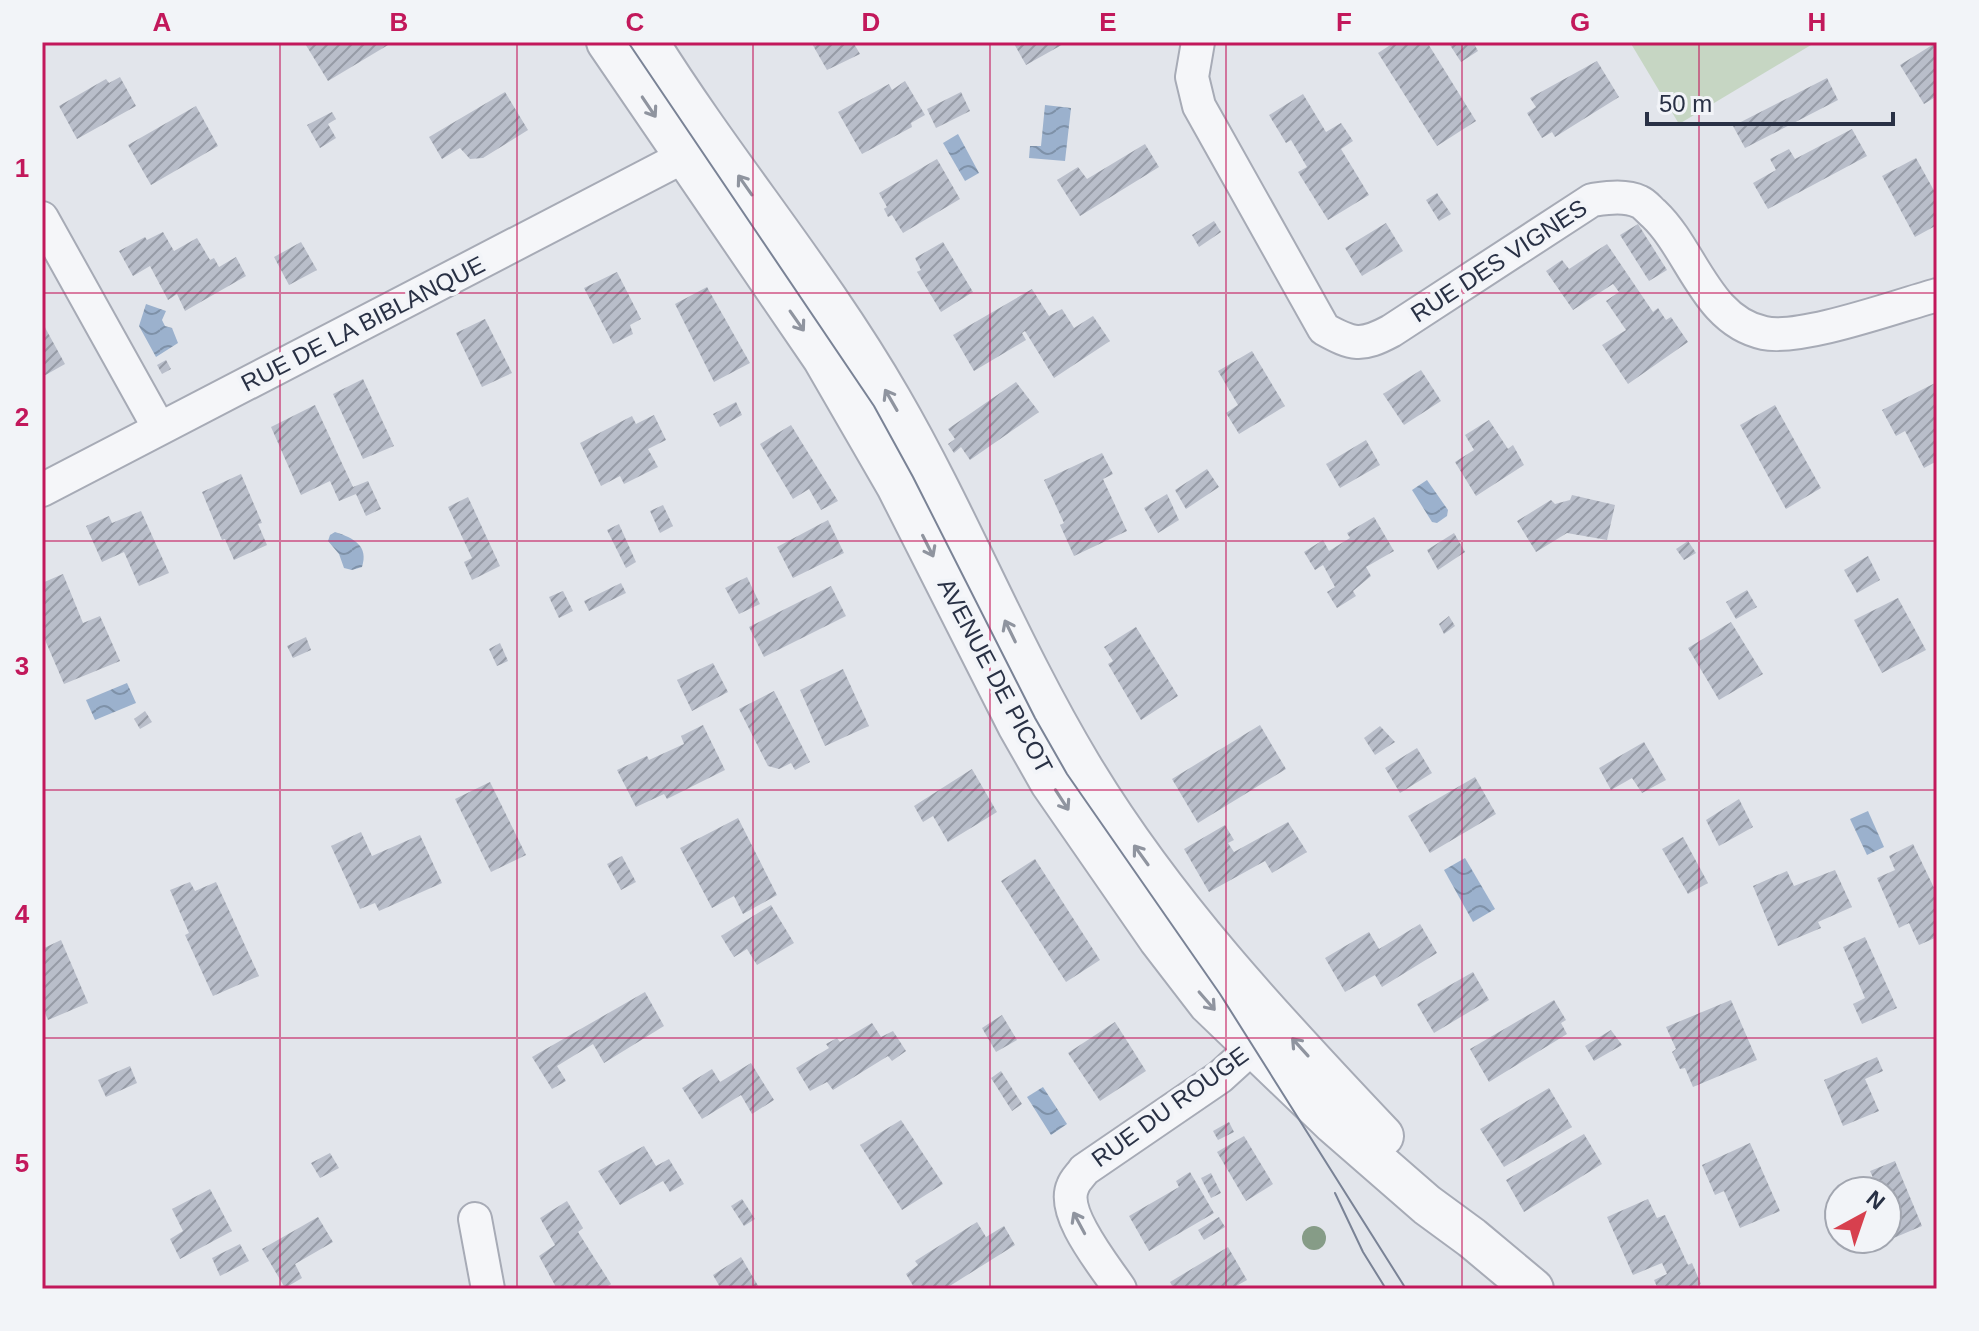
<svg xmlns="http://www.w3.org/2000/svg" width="1979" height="1331" viewBox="0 0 1979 1331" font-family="Arial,sans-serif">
<defs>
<pattern id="water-waves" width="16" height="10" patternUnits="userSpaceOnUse" patternTransform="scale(2)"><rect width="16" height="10" fill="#9bb1cd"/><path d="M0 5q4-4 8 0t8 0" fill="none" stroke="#7e91a8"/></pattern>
<pattern id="building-hatch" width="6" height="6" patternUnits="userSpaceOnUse" patternTransform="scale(2)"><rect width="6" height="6" fill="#b9beca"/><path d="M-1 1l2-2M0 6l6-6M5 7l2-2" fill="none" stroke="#969ba6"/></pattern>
</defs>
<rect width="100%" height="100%" fill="#e2e5eb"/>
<polygon fill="#c6d6c3" points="1630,42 1809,42 1811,45 1679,124"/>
<g fill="url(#water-waves)">
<polygon points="1045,105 1071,108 1065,161 1029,158 1030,146 1041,146"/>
<polygon points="958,134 979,173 965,181 943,143"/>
<polygon points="146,304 166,311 162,320 165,326 172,328 178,343 156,357 139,326"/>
<polygon points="1427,480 1448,510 1447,516 1437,523 1432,522 1412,490"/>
<path d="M335 532C354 538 369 546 362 567L352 570 344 568 339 554 328 541 330 535Z"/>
<polygon points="127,683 136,703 95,720 86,700"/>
<polygon points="1868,811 1884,847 1867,855 1850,819"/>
<polygon points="1465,858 1495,909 1473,922 1444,870"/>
<polygon points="1043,1087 1067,1124 1051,1135 1027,1097"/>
</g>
<g fill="url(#building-hatch)">
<polygon points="304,42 393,42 328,81"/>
<polygon points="811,42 853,42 860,54 827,70"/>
<polygon points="1013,42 1067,42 1026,65"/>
<polygon points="1395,42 1427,42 1476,121 1437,146 1378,53"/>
<polygon points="1448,42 1473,42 1478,51 1461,62"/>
<polygon points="1937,42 1937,96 1924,104 1900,65"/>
<polygon points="1597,61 1619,97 1555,137 1552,132 1542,138 1527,113 1536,107 1530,98"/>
<polygon points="120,77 136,106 77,139 59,106 106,79 109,83"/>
<polygon points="1827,78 1838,100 1745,148 1733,126"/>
<polygon points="905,81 925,115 911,123 912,127 862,154 838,112 889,84 892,90"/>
<polygon points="505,92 528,130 483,158 470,159 460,148 442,159 429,137"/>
<polygon points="961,92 970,111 936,128 927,109"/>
<polygon points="1303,94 1326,132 1341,123 1353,141 1341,149 1369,195 1328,220 1298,172 1307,167 1291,140 1286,143 1269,115"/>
<polygon points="196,106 218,146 151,185 128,145"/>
<polygon points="332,112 336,119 328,124 336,138 320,148 307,125"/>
<polygon points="1852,129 1867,156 1768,209 1753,183 1776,170 1770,159 1789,149 1795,159"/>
<polygon points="1145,144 1159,167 1080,216 1057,180 1078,167 1087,179"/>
<polygon points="1916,158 1937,196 1937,225 1915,237 1882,176"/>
<polygon points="937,159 960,199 903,233 892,215 888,217 884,209 887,207 879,193"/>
<polygon points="1437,193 1451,214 1439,221 1426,200"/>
<polygon points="1214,221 1221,232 1199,247 1192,235"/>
<polygon points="1386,223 1403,251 1362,276 1345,248"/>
<polygon points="1638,224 1667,270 1649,281 1620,235"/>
<polygon points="163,232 174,251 197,238 210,260 214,258 219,267 236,257 246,276 185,311 177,294 168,300 150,266 133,276 119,251 145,237 147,240"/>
<polygon points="301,242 317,270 289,285 274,257"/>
<polygon points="943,242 973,292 941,312 917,272 921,270 915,258"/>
<polygon points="1607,244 1653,312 1658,308 1666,320 1671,317 1688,342 1628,384 1602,345 1626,330 1606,301 1619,292 1613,284 1573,310 1546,271 1562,260 1569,269"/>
<polygon points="617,272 641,319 630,325 633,334 613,344 584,288"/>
<polygon points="707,287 750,363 714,382 675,304"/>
<polygon points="1032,289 1049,316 1062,309 1074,328 1093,316 1110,341 1054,378 1025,331 1022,333 1026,340 974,371 953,335"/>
<polygon points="485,319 512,373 482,387 456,333"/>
<polygon points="42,322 65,364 42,377"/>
<polygon points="1252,351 1285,406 1239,434 1226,413 1238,405 1218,371"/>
<polygon points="166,360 171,369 162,374 157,365"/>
<polygon points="1421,370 1441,401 1404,425 1383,394"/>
<polygon points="363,379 394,446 363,459 333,394"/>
<polygon points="1016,382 1039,412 970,460 961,447 954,453 948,444 955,439 948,429"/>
<polygon points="1937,382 1937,461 1924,468 1905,431 1896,436 1882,410"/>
<polygon points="736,402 742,415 720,427 713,414"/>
<polygon points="315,405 353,487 368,481 381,509 366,516 356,494 339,501 330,481 301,495 271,427"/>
<polygon points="1775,405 1821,488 1786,509 1740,425"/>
<polygon points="654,415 666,440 648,449 658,467 624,484 620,476 601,486 580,443 632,416 636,424"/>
<polygon points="1489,420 1508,449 1513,445 1524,465 1476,496 1455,462 1474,450 1465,435"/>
<polygon points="791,425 838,501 821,510 809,489 793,499 760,444"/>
<polygon points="1366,440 1380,465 1340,488 1326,464"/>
<polygon points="1102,453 1113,474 1103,479 1127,531 1074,556 1060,525 1064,523 1044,480"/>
<polygon points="1207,469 1219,487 1186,509 1175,490"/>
<polygon points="241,474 262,523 258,524 267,545 234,560 225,539 222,540 202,492"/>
<polygon points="1167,494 1179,520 1158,533 1144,508"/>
<polygon points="1572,495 1615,505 1607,540 1567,533 1536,552 1517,521 1551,500 1555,504 1570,500"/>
<polygon points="468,497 500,566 472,580 464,562 472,558 448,507"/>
<polygon points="663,505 673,526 660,533 650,511"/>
<polygon points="141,511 169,573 139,586 124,552 102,562 86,526 109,516 112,523"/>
<polygon points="1374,517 1394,551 1366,567 1371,576 1353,591 1356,596 1337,608 1327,592 1335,587 1323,565 1315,570 1304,552 1323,540 1329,551 1350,538 1347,533"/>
<polygon points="828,520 844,553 793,578 777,547"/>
<polygon points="619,524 636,562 626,568 607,530"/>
<polygon points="1454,533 1465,552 1438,570 1427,550"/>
<polygon points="1688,541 1696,553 1684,560 1676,549"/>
<polygon points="1868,556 1880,580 1857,593 1844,570"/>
<polygon points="63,574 83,623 100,616 120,661 64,684 42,633 42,583"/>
<polygon points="747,577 760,604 739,614 725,588"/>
<polygon points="621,583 626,593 589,611 584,601"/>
<polygon points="831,586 846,616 764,657 749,627"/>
<polygon points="1747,590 1757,607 1736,619 1726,602"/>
<polygon points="563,591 573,611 559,618 549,597"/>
<polygon points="1898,598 1926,650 1882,673 1854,620"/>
<polygon points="1449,616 1455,626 1444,634 1439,624"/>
<polygon points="1731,622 1763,674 1719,700 1688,648"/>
<polygon points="1136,627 1178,696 1141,720 1108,664 1113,661 1104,647"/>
<polygon points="306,637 311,650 293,658 287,646"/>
<polygon points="500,643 508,661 497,666 489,649"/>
<polygon points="713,663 728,692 692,711 677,680"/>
<polygon points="843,669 869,726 825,746 800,690"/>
<polygon points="774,691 810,762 795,770 791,763 779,769 768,766 739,709"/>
<polygon points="145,711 152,722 140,729 134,719"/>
<polygon points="703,725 725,770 667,799 664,794 636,807 617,770 647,756 649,760 684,744 681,736"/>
<polygon points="1260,725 1286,769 1198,823 1172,779"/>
<polygon points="1380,726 1395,742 1375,755 1364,738"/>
<polygon points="1644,742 1666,780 1642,793 1632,778 1611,790 1599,768"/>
<polygon points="1417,748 1432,773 1400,793 1385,768"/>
<polygon points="972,769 997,812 948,842 933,816 923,822 914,806"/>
<polygon points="1475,777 1496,814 1430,853 1408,816"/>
<polygon points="490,782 526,855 491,872 455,799"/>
<polygon points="1739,799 1753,827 1719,846 1706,820"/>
<polygon points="738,818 777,895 743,914 734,896 712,908 680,848"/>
<polygon points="1288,822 1307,852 1272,873 1265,861 1209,892 1184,849 1225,825 1234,840 1228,843 1234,852"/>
<polygon points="361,832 372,856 420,835 442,883 379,911 375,903 360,909 331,846"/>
<polygon points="1683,837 1708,883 1688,894 1662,849"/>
<polygon points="1913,844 1937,894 1937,937 1919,945 1909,923 1899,928 1877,878 1895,870 1889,856"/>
<polygon points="622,856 636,882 621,890 607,864"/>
<polygon points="1035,859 1100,960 1066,982 1001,881"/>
<polygon points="1835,870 1852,907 1818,922 1821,928 1778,946 1753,886 1787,871 1794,886"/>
<polygon points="190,882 195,891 216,882 259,976 213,996 185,935 189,933 170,890"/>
<polygon points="771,905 794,943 757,965 747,949 734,957 721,936"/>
<polygon points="1420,924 1437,953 1382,987 1375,975 1345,992 1325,958 1369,932 1379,949"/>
<polygon points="1865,937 1897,1008 1862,1024 1853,1004 1865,998 1843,947"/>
<polygon points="61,940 88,1003 48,1020 42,1006 42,949"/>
<polygon points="1473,972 1489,1000 1434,1033 1417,1004"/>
<polygon points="645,992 664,1026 604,1063 593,1044 557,1066 566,1081 552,1089 532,1057"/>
<polygon points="1554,1000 1566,1020 1561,1023 1567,1034 1489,1082 1470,1049"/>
<polygon points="1731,1000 1757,1060 1693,1087 1685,1068 1680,1069 1672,1052 1676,1049 1666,1027"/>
<polygon points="1002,1015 1017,1040 996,1052 982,1028"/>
<polygon points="1115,1022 1146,1071 1100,1101 1068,1053"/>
<polygon points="872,1023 881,1037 893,1031 906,1051 892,1061 888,1056 833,1090 827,1082 810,1091 796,1068 829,1048 826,1044 837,1038 840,1042"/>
<polygon points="1611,1030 1622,1045 1594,1061 1585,1046"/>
<polygon points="1877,1057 1883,1071 1865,1079 1879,1111 1843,1126 1824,1080"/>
<polygon points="751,1063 774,1100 752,1114 741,1095 702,1119 682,1088 712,1069 720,1082"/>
<polygon points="130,1066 137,1083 106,1097 98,1080"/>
<polygon points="1001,1071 1022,1104 1012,1111 991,1078"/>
<polygon points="1549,1088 1572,1127 1504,1167 1480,1129"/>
<polygon points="901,1120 943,1184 902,1210 860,1145"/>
<polygon points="1229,1122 1234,1132 1218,1140 1213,1131"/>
<polygon points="1584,1134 1602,1164 1524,1212 1506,1180"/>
<polygon points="1244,1136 1273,1184 1246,1201 1217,1152"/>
<polygon points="1750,1143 1780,1211 1740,1228 1724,1191 1715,1195 1702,1165"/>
<polygon points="644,1146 656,1166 669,1159 684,1184 670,1192 663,1181 620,1205 598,1171"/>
<polygon points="330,1153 339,1168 320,1178 311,1163"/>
<polygon points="1895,1161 1922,1226 1870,1248 1867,1239 1887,1239 1887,1191 1879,1191 1870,1171"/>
<polygon points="1190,1172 1214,1213 1149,1251 1129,1216 1179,1187 1176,1181"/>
<polygon points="1211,1173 1221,1193 1211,1198 1201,1178"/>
<polygon points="210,1189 232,1231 180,1259 170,1239 183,1231 172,1209"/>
<polygon points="742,1199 755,1219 744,1226 731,1206"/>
<polygon points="1648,1199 1657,1218 1665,1215 1688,1265 1692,1263 1701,1284 1689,1289 1658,1289 1654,1280 1667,1274 1662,1263 1633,1275 1607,1217"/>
<polygon points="567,1201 583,1228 578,1232 611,1284 603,1289 557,1289 539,1256 555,1245 540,1218"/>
<polygon points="318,1217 333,1242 295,1264 302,1278 285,1288 262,1249"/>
<polygon points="1219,1217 1225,1227 1204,1240 1198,1230"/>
<polygon points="977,1222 986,1237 1004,1226 1015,1245 945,1289 915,1289 906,1274 918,1265 915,1261"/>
<polygon points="240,1244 249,1261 220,1276 212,1258"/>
<polygon points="1228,1247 1247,1280 1231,1289 1174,1289 1170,1282"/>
<polygon points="741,1257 760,1289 721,1289 713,1275"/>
</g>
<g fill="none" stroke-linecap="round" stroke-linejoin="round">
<defs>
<g id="minor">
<path d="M1198 42 1192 77 1199 106 1324 329C1353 345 1361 347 1391 331L1592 200C1607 198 1625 195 1640 202 1645 204 1650 211 1654 214 1692 250 1706 321 1764 333 1801 341 1897 306 1937 295"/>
<polyline points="42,218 159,428"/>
<polyline points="42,490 683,157"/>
<polyline points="475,1219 488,1289"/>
<path d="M1120 1289C1105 1266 1060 1213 1073 1186 1075 1180 1081 1175 1084 1170L1220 1077 1253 1047 1263 1027"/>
</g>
<g id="tertiary">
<polyline points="607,42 823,358 897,486 1018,725 1051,783 1159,939 1209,1004 1334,1124 1427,1205 1472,1238 1533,1289"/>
<path d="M648 42C724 164 819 275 891 400 960 519 1010 648 1081 766 1163 903 1274 1021 1383 1136"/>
</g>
</defs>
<use href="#minor" stroke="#a7abb6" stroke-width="36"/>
<use href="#tertiary" stroke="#a7abb6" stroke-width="44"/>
<use href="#minor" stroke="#f5f6f9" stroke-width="32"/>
<use href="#tertiary" stroke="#f5f6f9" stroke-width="40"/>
<g stroke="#7a8396" stroke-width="2">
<polyline points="628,42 874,406 913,477 1035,718 1067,774 1220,994 1406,1289"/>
<polyline points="1335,1193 1363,1252 1386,1289"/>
</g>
</g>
<circle fill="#869c87" cx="1314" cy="1238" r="12"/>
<defs><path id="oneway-shaft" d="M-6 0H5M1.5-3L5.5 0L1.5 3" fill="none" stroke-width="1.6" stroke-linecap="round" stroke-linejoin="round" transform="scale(2)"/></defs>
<g stroke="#8f949f">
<use href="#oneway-shaft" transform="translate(649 107) rotate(56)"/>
<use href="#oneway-shaft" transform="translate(745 185) rotate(-125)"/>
<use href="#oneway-shaft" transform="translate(797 321) rotate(55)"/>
<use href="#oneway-shaft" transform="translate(891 400) rotate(-120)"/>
<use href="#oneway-shaft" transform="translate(928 546) rotate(63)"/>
<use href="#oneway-shaft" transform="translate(1010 631) rotate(-116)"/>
<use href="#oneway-shaft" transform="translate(1062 800) rotate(57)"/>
<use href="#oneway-shaft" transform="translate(1141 855) rotate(-126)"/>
<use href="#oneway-shaft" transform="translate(1207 1001) rotate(49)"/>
<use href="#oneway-shaft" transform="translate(1300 1047) rotate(-132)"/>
<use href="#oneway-shaft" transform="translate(1079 1223) rotate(-118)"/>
</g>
<path fill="none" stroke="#c2185b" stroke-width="2" stroke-opacity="0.55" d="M280 42V1289M517 42V1289M753 42V1289M990 42V1289M1226 42V1289M1462 42V1289M1699 42V1289M42 293H1937M42 541H1937M42 790H1937M42 1038H1937"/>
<g text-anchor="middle" stroke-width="8" stroke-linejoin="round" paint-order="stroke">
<g font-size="24" fill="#293145" stroke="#f2f4f8">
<text transform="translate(1499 261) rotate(-33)" y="8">RUE DES VIGNES</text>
<text transform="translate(363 324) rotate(-27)" y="8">RUE DE LA BIBLANQUE</text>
<text transform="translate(995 676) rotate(62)" y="8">AVENUE DE PICOT</text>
<text transform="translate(1170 1107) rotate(-36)" y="8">RUE DU ROUGE</text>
</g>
</g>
<rect width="1979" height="1331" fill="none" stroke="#f2f4f8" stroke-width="88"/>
<g transform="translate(1863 1215) rotate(40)"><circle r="38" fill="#f2f4f8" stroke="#a2a6b0" stroke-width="2"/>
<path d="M0-6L14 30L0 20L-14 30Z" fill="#d7404e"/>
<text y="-12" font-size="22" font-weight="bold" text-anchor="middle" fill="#293145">N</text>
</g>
<path d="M1647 112v12h246v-12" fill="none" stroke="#293145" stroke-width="4"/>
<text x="1659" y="112" font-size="24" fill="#293145" stroke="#f2f4f8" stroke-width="6" paint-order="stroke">50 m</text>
<rect x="44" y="44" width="1891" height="1243" fill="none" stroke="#c2185b" stroke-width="3"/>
<g font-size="26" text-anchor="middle" font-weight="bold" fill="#c2185b">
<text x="162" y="31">A</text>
<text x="399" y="31">B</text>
<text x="635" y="31">C</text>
<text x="871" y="31">D</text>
<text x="1108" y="31">E</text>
<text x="1344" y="31">F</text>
<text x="1580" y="31">G</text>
<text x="1817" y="31">H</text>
<text x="22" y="177">1</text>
<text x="22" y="426">2</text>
<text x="22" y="675">3</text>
<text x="22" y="923">4</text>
<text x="22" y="1172">5</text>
</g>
</svg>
